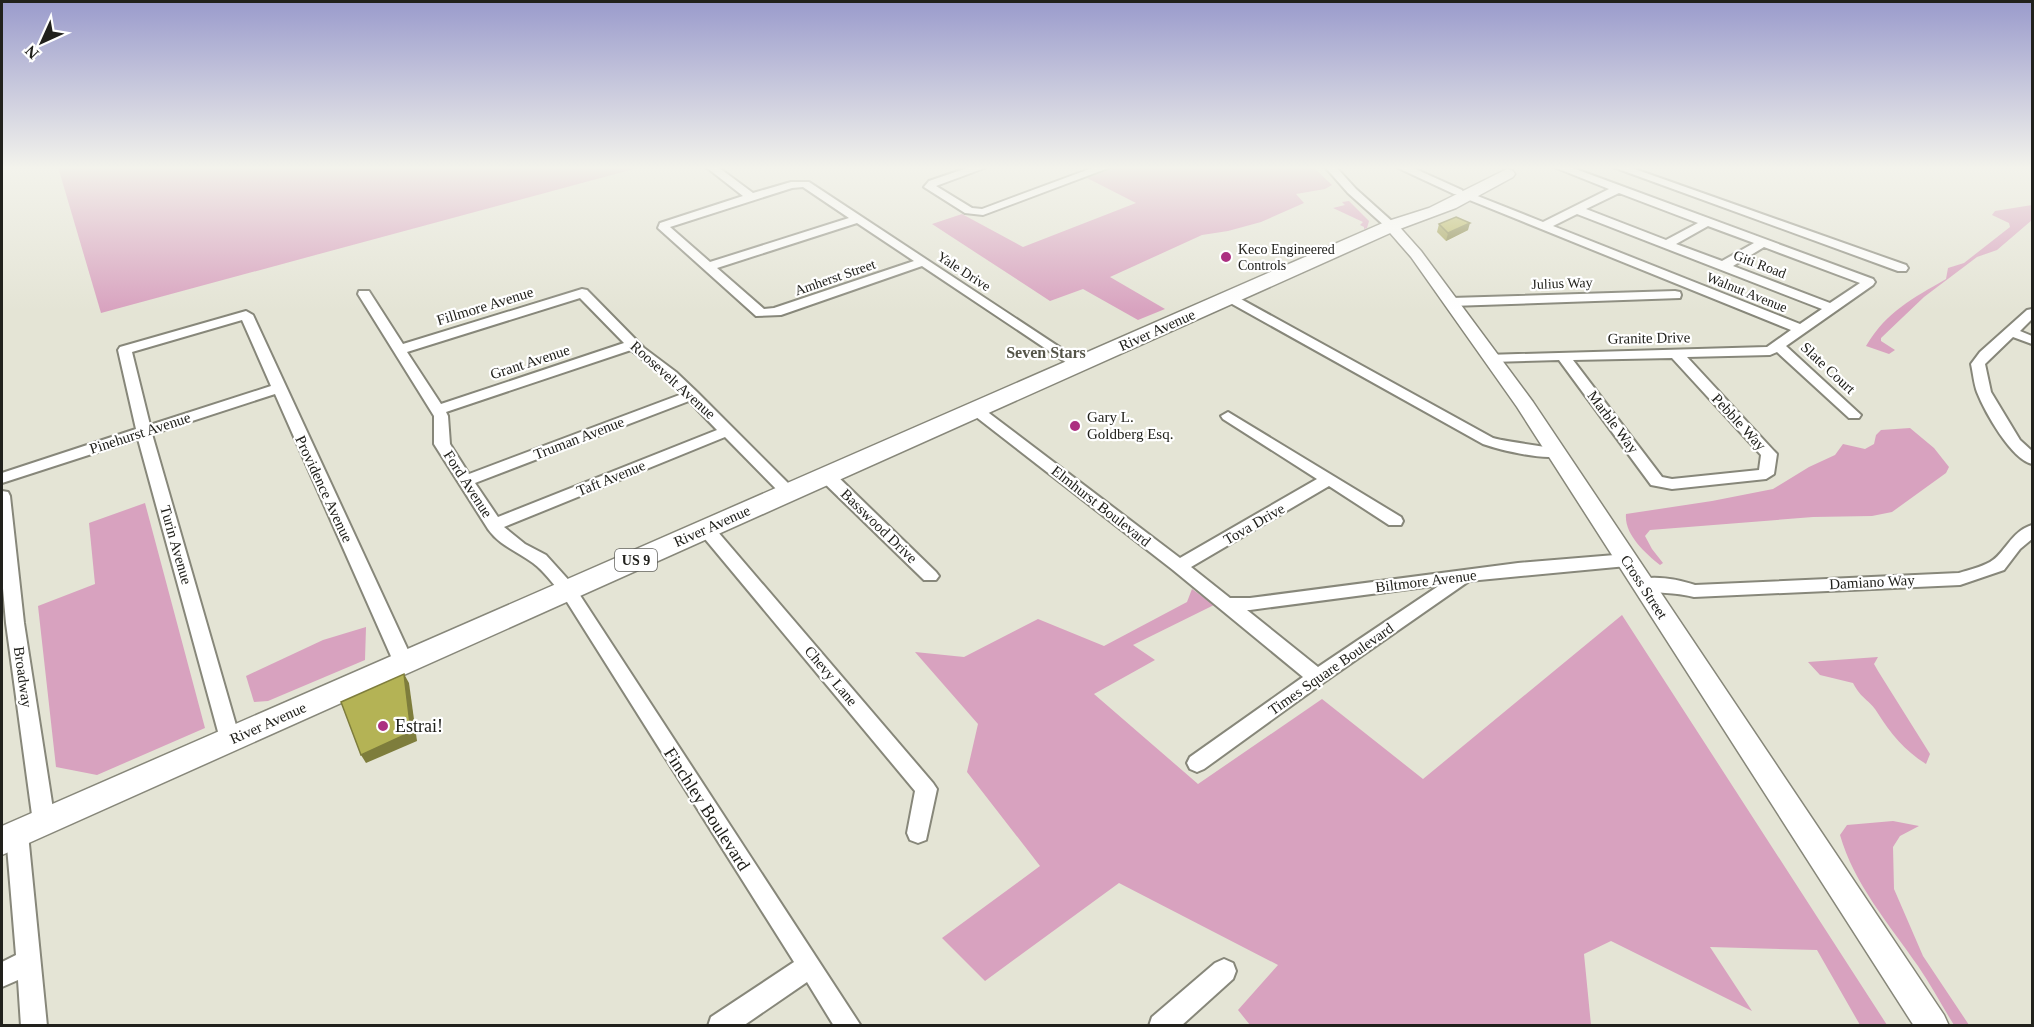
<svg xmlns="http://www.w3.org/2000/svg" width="2034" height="1027" viewBox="0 0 2034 1027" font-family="'Times New Roman',serif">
<rect width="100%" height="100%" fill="#e4e4d5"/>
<g fill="#d8a2bf">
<polygon points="58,167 641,167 101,313"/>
<polygon points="1117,167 1313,167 1332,185 1325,189 1296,194 1304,203 1261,222 1228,231 1202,235 1110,277 1165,309 1138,320 1083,289 1050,301 932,224 962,214 1023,247 1136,203 1087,178"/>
<polygon points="1349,201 1369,221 1367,228 1364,229 1364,227 1360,225 1363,222 1333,208 1345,205 1342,202"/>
<path d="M2032 205V220L1997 250 1977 257 1924 297 1881 338V341L1895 350 1889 354 1866 346C1887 311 1912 299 1946 279L1948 268 1964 263 2010 227 2009 223 1992 215 1995 211Z"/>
<path d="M1910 428 1934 448 1949 467 1946 473 1892 512 1872 516 1813 517 1650 530 1645 536 1652 549 1663 563 1660 565C1645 553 1624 534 1626 514L1712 501 1773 489 1809 467 1835 455 1843 444 1865 449 1874 444 1876 435 1881 430Z"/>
<polygon points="145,503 205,728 97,775 56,767 38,606 95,584 89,523"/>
<polygon points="1192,589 1214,605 1133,645 1155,660 1094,694 1198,784 1322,699 1423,779 1622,615 1887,1025 1860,1025 1817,950 1710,947 1752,1011 1611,941 1584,954 1591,1025 1250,1025 1238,1010 1278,965 1119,883 985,981 942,938 1040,866 967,772 978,724 915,652 964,657 1038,619 1104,646 1187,602"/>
<polygon points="366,627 365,660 268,701 254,702 246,676 323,640"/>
<path d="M1878 657 1874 664 1878 671 1930 754 1926 764C1904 750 1891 734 1877 712 1870 700 1861 699 1853 683L1820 675 1808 662Z"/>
<path d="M1893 821 1919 826 1900 836 1893 847 1894 889 1923 956 1969 1025H1954C1942 1006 1931 985 1918 966 1889 924 1854 884 1840 835L1847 825Z"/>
</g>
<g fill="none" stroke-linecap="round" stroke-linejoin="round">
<defs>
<g id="minor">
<path d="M706 167H718L753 193 791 182H809L1085 364 1083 367H1073L922 266 781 315 756 316 658 228 660 223 743 196ZM803 187 849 218 710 262 670 227 792 188ZM857 223 914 261 774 308 764 309 717 268Z"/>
<polygon points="970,167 987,167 936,186 972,208 982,209 1095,167 1111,167 983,215 965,213 924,187 929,181"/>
<polygon points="1325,167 1336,167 1356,189 1395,224 1395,228 1387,228 1348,193"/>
<path d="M1396 167H1411L1462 190 1463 192 1470 193 1543 222 1609 189 1554 167H1570L1873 279 1875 282 1873 285 1786 346 1861 415 1859 418H1849L1777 352 1770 355 1687 357 1774 451 1777 454 1774 474 1766 479 1672 489 1651 485 1559 360 1491 362 1486 361 1484 358 1486 355 1767 347 1791 330 1462 197 1461 195 1454 194ZM1619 193 1698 223 1666 240 1586 209ZM1577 214 1822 309 1800 324 1553 226ZM1708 226 1754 243 1722 261 1676 244ZM1764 247 1860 283 1830 303 1733 266ZM1672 358 1761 455 1759 470 1672 479 1662 477 1573 360Z"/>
<polygon points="1613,167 1629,167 1906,265 1908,268 1906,271 1898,271"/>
<path d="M582 289 587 290 644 348 676 372 697 392 797 492 795 496H783L725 437 504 527 525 544 546 555 574 586 861 1026H834L807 982 743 1026H708L711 1017 794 962 562 594C553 584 544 571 533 563 517 551 500 546 488 529L434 444V416L358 294 359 291H369L403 344ZM580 298 624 343 441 404 407 352ZM631 350 666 378 682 394 469 474 450 444 448 416 446 412ZM689 401 717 430 498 517 475 483Z"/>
<polygon points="1675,291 1680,292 1681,295 1680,298 1451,306 1445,302 1451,298"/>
<path d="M1230 293 1493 438C1508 443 1557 446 1564 453 1554 464 1497 449 1483 444L1225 300 1224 297 1225 294Z"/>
<path d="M2032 309V319L2020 331 2032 336V344L2013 337 1985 364 1991 392 2020 440 2032 451V464C2011 459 1985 412 1977 392 1974 384 1973 373 1971 364L1980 352 2027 310Z"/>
<path d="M246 311 253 315 414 663 411 668 404 670 397 668 394 663 275 394 152 434 240 739 237 745 230 747 223 745 220 739 138 439 2 483V473L136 429 118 350 120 347ZM242 320 271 386 150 425 132 352Z"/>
<path d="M976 406 981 407 1180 558 1317 479 1223 419 1221 416 1228 412 1401 517 1403 521 1401 525H1389L1329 486 1191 567 1230 598H1250L1518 563 1627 554 1633 556 1636 560 1633 564 1627 566 1469 581 1324 682 1204 769 1197 772 1190 769 1187 763 1190 757 1303 677 1173 570 971 413 969 410ZM1440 585 1318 667 1247 610H1250Z"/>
<polygon points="827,471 833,472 936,572 939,576 936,580 924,580 821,480 819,476"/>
<polygon points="2,491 8,492 10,496 24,623 55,822 52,829 44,831 36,829 33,822 6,623 2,577"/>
<polygon points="706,523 712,525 933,783 937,789 926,840 918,843 910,840 907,833 915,791 700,533 698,529 700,525"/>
<path d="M2032 525V539L2020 549 2004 570 1960 585 1694 597C1675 592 1655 594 1637 588L1634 584 1637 580C1653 575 1678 579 1695 585L1959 573C1969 570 1981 567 1990 562 2005 554 2010 532 2032 525Z"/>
<polygon points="17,824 25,827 28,834 47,1026 21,1026 18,980 2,987 2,962 16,955 6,834 9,827"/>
<polygon points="1224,959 1233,963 1236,971 1233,979 1181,1026 1149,1026 1152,1017 1215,963"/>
</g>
<polygon id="major" points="1391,222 1396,223 1421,251 1533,402 1944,1015 1949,1026 1914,1026 1517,407 1411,257 1384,226"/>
<polygon id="highway" points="1507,169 1513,171 1515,174 1513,177 1456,208 1397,230 2,855 2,826 1385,222 1429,208"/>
</defs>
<use href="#minor" stroke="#87877a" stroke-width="4"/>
<use href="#major" stroke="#87877a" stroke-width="3"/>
<use href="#highway" stroke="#87877a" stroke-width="3"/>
<use href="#minor" fill="#fff" fill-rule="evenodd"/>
<use href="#major" fill="#fff" fill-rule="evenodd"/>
<use href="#highway" fill="#fff" fill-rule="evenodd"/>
</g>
<polygon fill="#9b9a49" points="1439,224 1468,230 1446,241 1437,232"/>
<g fill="#7e7d3c">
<polygon points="1470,223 1468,230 1446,241 1448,233"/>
<polygon points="404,674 409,683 417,741 366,763 361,755"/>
</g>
<g fill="#b4b355" stroke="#7e7d3c" stroke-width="1.5">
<polygon points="1456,217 1470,223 1448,233 1439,224"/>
<polygon points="404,674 411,732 361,755 341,702"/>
</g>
<linearGradient id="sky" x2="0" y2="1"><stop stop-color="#9a9bcc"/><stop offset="0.54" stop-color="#f3f3ec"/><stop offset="1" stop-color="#f3f3ec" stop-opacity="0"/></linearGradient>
<rect width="2034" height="311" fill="url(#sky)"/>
<g fill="#ac3081" stroke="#fff" stroke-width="2">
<circle cx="1226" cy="257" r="6"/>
<circle cx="1075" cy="426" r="6"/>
<circle cx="383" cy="726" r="6"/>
</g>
<g text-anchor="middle" stroke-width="4.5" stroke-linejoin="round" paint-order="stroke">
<g font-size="14" fill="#21211c" stroke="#fff" text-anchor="start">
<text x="1238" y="254">Keco Engineered<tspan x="1238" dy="16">Controls</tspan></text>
</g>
<g font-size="14" fill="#21211c" stroke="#fff">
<text transform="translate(1760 264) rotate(21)" y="5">Giti Road</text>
<text transform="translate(964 271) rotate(33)" y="5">Yale Drive</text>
<text transform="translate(835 277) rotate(-19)" y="5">Amherst Street</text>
<text transform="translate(1562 283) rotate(-2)" y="5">Julius Way</text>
<text transform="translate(1747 292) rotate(22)" y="5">Walnut Avenue</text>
</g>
<rect fill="#fff" stroke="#646460" stroke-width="1.5" x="615" y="549" width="42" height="22" rx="4.5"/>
<g font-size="14" font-weight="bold" fill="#21211c">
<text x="636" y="565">US 9</text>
</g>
<g font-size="15" fill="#21211c" stroke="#fff">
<text transform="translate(485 306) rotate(-17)" y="5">Fillmore Avenue</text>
<text transform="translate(1157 330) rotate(-24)" y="5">River Avenue</text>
<text transform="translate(1649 338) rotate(-1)" y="5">Granite Drive</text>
<text transform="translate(530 362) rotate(-18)" y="5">Grant Avenue</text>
<text transform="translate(1828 368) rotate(43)" y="5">Slate Court</text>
<text transform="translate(673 380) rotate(42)" y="5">Roosevelt Avenue</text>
<text transform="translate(1613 422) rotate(53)" y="5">Marble Way</text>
<text transform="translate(1739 422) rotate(47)" y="5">Pebble Way</text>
<text transform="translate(140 433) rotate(-18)" y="5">Pinehurst Avenue</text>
<text transform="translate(579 438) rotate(-21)" y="5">Truman Avenue</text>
<text transform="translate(611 478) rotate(-22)" y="5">Taft Avenue</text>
<text transform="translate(468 484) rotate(57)" y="5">Ford Avenue</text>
<text transform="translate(324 489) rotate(65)" y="5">Providence Avenue</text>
<text transform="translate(1101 506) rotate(38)" y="5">Elmhurst Boulevard</text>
<text transform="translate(1254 524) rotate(-30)" y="5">Tova Drive</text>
<text transform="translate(712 526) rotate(-24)" y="5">River Avenue</text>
<text transform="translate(879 526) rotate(44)" y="5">Basswood Drive</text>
<text transform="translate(176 545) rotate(74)" y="5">Turin Avenue</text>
<text transform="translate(1426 581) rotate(-7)" y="5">Biltmore Avenue</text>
<text transform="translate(1872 582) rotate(-3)" y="5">Damiano Way</text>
<text transform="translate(1644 587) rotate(57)" y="5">Cross Street</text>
<text transform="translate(1331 669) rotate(-35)" y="5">Times Square Boulevard</text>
<text transform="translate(831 676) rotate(50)" y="5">Chevy Lane</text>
<text transform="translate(23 677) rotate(82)" y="5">Broadway</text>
<text transform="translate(268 723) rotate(-24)" y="5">River Avenue</text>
</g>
<g font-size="15" fill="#21211c" stroke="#fff" text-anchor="start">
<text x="1087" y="422">Gary L.<tspan x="1087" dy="17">Goldberg Esq.</tspan></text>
</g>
<g font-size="16" font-weight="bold" fill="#545448" stroke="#fff">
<text x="1046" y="358">Seven Stars</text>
</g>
<g font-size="18" fill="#21211c" stroke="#fff" text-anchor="start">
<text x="395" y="732">Estrai!</text>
</g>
<g font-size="18" fill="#21211c" stroke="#fff">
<text transform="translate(707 809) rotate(57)" y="6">Finchley Boulevard</text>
</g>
</g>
<rect width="2034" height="1027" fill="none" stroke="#21211c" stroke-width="6"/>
<g transform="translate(42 42) rotate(225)" stroke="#ffffff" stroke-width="4.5" paint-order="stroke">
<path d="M0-4.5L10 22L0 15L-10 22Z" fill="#21211c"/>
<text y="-9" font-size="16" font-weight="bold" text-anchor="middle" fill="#21211c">N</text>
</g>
</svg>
